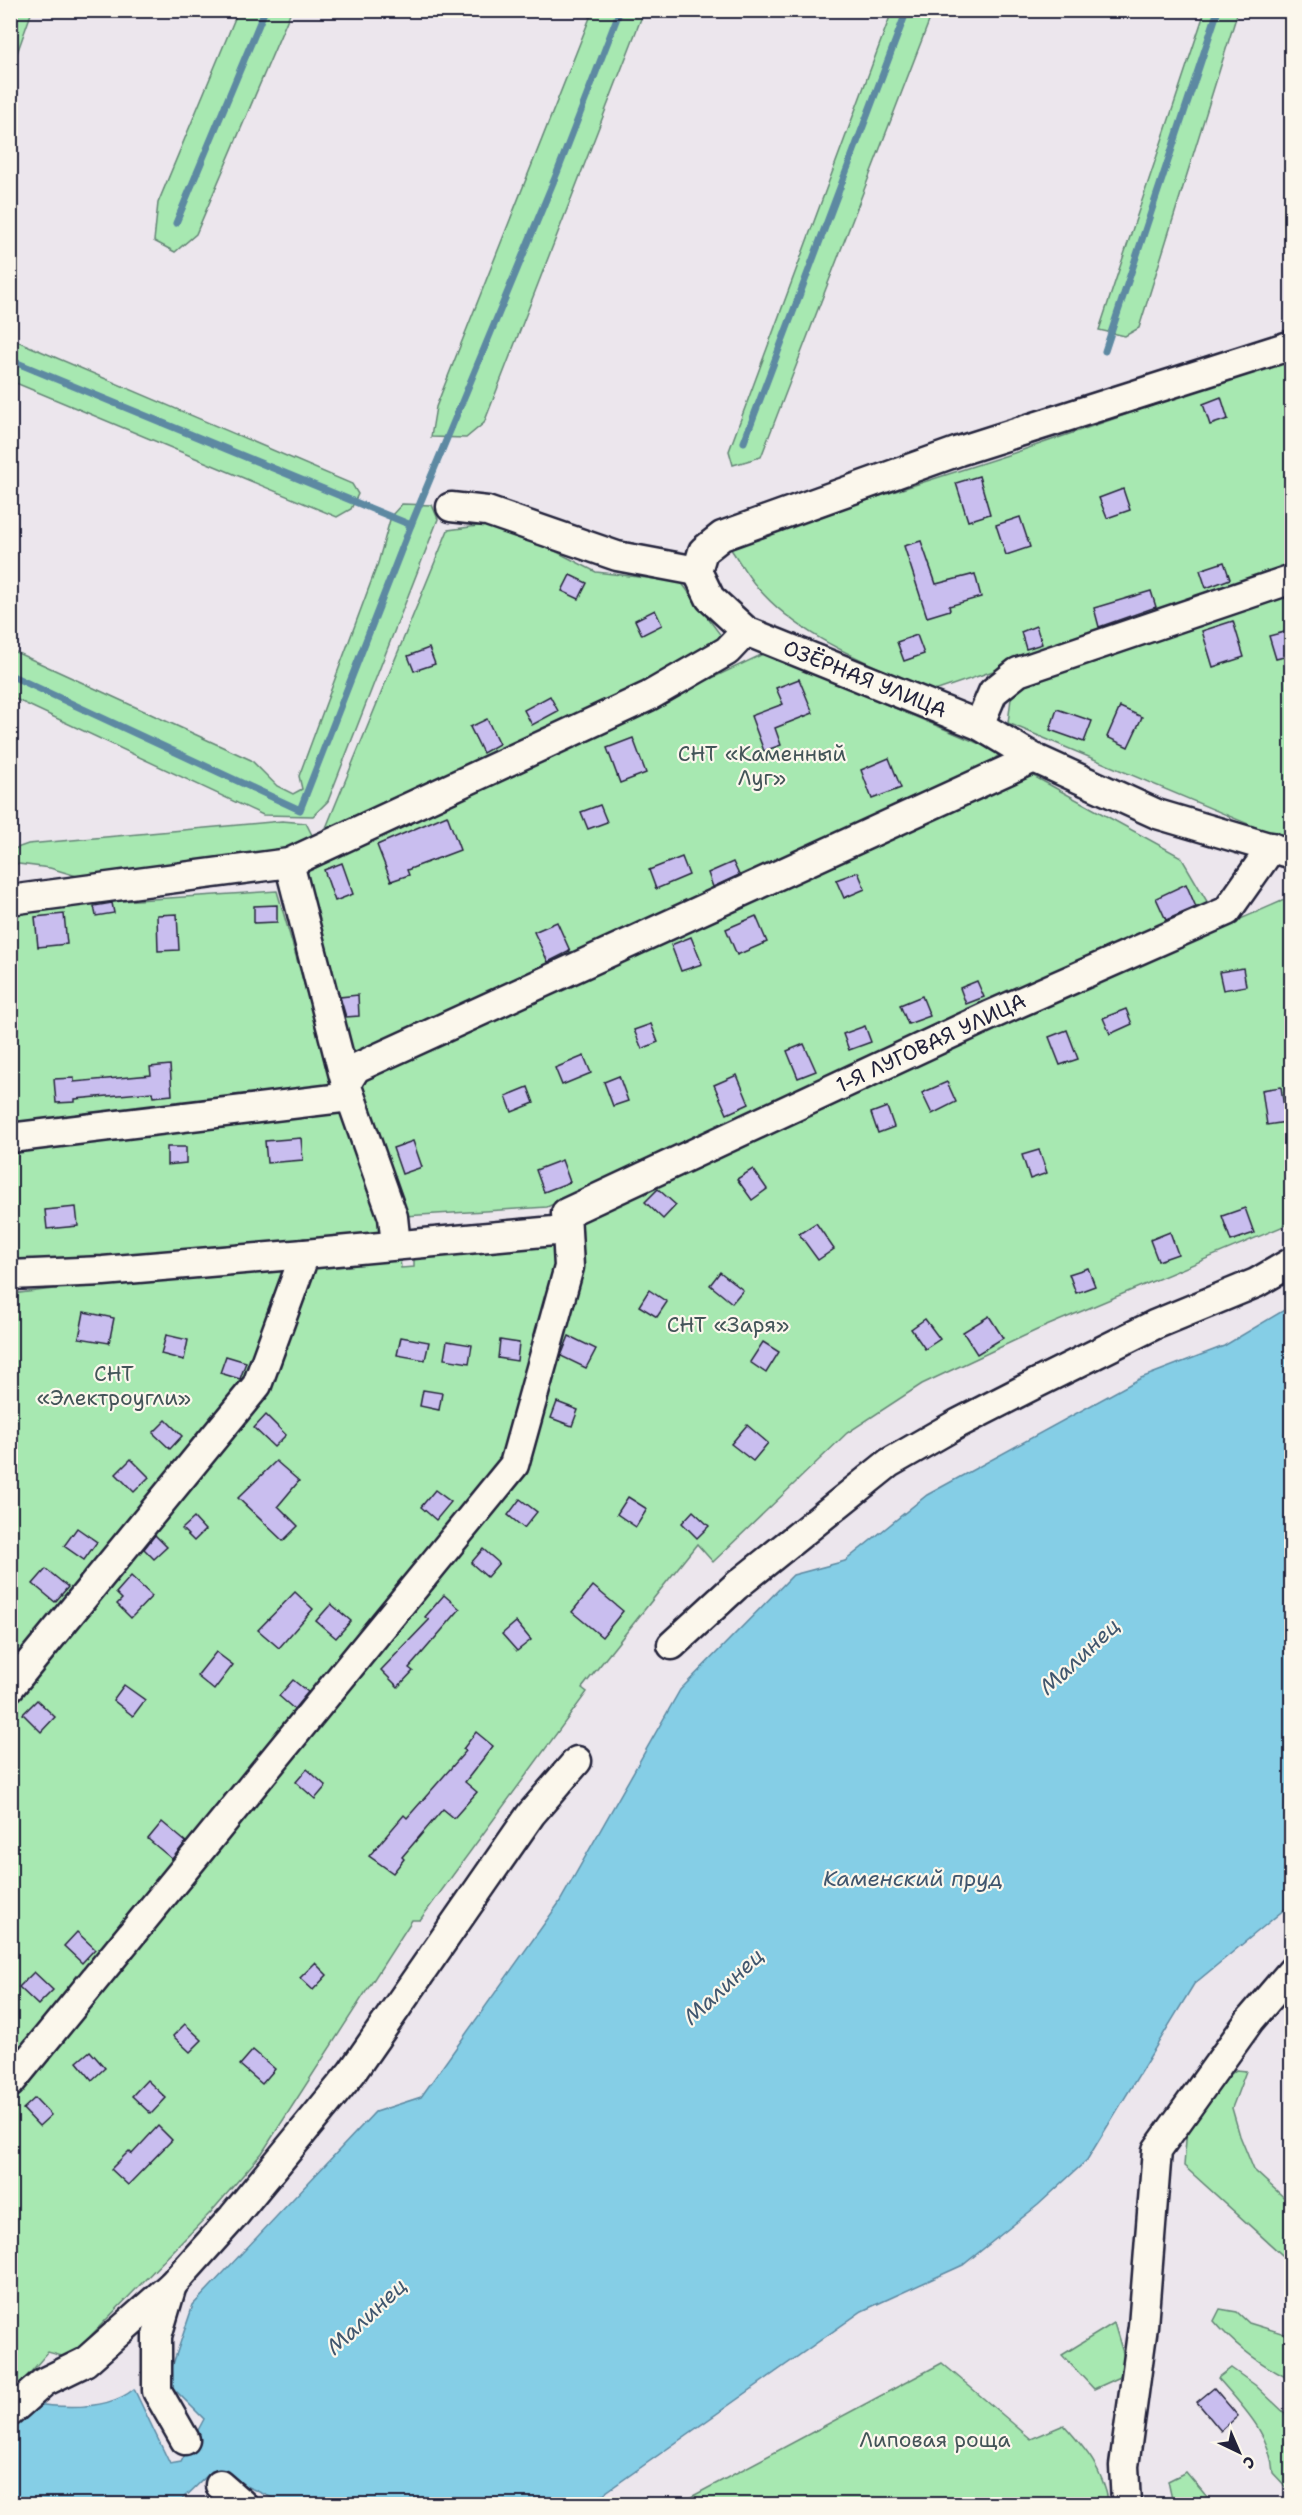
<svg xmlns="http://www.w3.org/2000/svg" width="1302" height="2515" viewBox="0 0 1302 2515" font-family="'Shantell Sans',sans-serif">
<rect width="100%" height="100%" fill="#ece6ed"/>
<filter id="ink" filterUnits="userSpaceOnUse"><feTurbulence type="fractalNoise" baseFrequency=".0167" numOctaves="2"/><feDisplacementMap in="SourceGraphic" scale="12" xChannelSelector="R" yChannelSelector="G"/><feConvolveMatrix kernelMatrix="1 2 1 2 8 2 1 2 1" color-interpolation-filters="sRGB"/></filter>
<g filter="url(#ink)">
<g fill="#a7e8b1" stroke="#648576" stroke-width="1.5">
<polygon points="11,10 32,11 11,70 10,11"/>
<polygon points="593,10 644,11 484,423 466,438 431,437 436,407"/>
<polygon points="238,11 291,11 196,234 175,252 154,241 158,203"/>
<polygon points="892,11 933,11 761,457 733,465 729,451"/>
<polygon points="1205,11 1238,11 1139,328 1125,336 1099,330"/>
<polygon points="10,338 352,484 358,494 351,509 337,517 11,381"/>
<path d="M1291 358V569L932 692C870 663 802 640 757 587 746 574 738 559 728 545L1014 453Z"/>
<polygon points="402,504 432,505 438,519 328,801 313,816 263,815 11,697 11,650 251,760 277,786 293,794 302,789 299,776 378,563 391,516"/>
<polygon points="500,523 596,572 681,582 722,637 652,678 652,685 321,840 448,530"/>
<polygon points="1291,592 1291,842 1008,723 1012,690"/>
<polygon points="765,653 1001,753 959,788 351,1061 296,869 353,848"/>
<polygon points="1028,773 1181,857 1212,910 547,1207 404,1216 358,1091 360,1079"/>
<polygon points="282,821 306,823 312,835 311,839 270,860 80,877 50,868 11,863 11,850 28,844"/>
<polygon points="277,891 335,1090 11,1130 10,911 58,905"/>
<polygon points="1291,897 1291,1223 1037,1330 922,1384 847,1433 713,1562 697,1544 582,1688 587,1692 420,1920 412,1920 262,2153 211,2212 69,2358 48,2352 11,2395 11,2103 194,1881 522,1469 570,1219 1149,959"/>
<polygon points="346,1113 388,1239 293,1249 11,1260 10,1149"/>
<polygon points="556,1244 560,1261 506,1464 11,2068 11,1698 261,1398 313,1260 400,1258 401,1268 414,1267 414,1254"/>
<polygon points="289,1266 246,1387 11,1672 11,1294 224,1269"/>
<polygon points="1236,2070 1246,2071 1232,2108 1240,2136 1254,2170 1291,2204 1291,2263 1184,2166 1187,2127 1216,2087"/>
<path d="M1220 2309 1237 2312 1249 2323 1291 2336V2380C1261 2365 1236 2347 1214 2321Z"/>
<polygon points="1114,2323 1129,2373 1094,2389 1062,2355"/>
<path d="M942 2363 1031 2439 1064 2425C1088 2452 1102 2468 1109 2504H678Z"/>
<path d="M1231 2368 1255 2385 1291 2419V2504H1282L1289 2490 1273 2473C1271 2434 1243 2407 1218 2378Z"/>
<polygon points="1186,2472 1213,2504 1173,2504 1168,2481"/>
</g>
<path fill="#85cee6" stroke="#5d89a2" stroke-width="1.5" d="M1291 1306V1904L1194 1984 1087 2160 1038 2205 963 2265 862 2311 589 2504H286L212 2471 178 2504H11V2422L28 2403C61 2408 108 2411 134 2389L170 2464 181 2462 204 2419 167 2382 193 2305 375 2112 421 2097 559 1903 680 1690 793 1575 845 1561 927 1495 1141 1378 1224 1346Z"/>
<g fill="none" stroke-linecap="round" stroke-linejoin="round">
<g stroke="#5d89a2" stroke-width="7">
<polyline points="176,223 265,10"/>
<polyline points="1105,351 1218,10"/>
<polyline points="10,360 411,525"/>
<polyline points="744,442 907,10"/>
<polyline points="10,675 300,810 411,525 557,173 620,10"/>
</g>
</g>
<g fill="#c9beef" stroke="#22223b" stroke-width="1.5">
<polygon points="1221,397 1228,419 1210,425 1203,404"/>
<polygon points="979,476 990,514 968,521 956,483"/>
<polygon points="1123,489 1130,510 1107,518 1099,498"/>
<polygon points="1020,517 1030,547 1006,555 996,525"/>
<polygon points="921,541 936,584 975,574 981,597 949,606 950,610 927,617 904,546"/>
<polygon points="1224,562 1230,579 1206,588 1200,570"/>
<polygon points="570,575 587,583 579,599 562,591"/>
<polygon points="1151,591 1156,607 1099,627 1094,608"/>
<polygon points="655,610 662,625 642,635 635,620"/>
<polygon points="1233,621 1244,657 1213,667 1202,631"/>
<polygon points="1036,626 1042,644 1026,649 1021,632"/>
<polygon points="1292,630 1292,655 1276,659 1269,636"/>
<polygon points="917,635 924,654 904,661 897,642"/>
<polygon points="429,648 435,664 414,671 408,656"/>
<polygon points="799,679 813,713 775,728 781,745 764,751 751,716 783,704 776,688"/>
<polygon points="550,696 558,711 532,725 524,710"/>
<polygon points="1120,707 1142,717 1128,747 1107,737"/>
<polygon points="1057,709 1092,721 1084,742 1050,730"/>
<polygon points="487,719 499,744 483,753 470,727"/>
<polygon points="633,738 646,773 620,783 607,748"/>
<polygon points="889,758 901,788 872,799 861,770"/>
<polygon points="600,805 607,822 588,829 581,812"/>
<polygon points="447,815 460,850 407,870 409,875 391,881 377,845"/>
<polygon points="682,857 689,875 656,889 649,870"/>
<polygon points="733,862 739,875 713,887 708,873"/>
<polygon points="342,863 353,894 335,901 324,870"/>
<polygon points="858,872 865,889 844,898 836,880"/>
<polygon points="1186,884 1196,907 1166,920 1156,898"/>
<polygon points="112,903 114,913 96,916 94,906"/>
<polygon points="277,905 277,922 254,923 254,906"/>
<polygon points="64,914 67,944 38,947 35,917"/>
<polygon points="177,914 179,950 158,951 157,915"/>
<polygon points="756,916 767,942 737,955 726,929"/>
<polygon points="557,922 570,951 548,962 534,932"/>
<polygon points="691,937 702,964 681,971 671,945"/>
<polygon points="1243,968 1246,986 1223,990 1219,972"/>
<polygon points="977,981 984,997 966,1004 960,988"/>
<polygon points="358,995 359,1016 346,1017 340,997"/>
<polygon points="922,996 930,1016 908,1024 900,1005"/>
<polygon points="1126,1009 1132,1024 1110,1034 1103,1018"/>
<polygon points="651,1024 658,1042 642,1049 634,1030"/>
<polygon points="865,1026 871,1042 849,1050 843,1034"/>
<polygon points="1067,1030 1078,1059 1060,1065 1049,1037"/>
<polygon points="804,1044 816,1071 798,1078 787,1051"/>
<polygon points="584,1056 591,1073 562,1085 555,1068"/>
<polygon points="170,1065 172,1095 153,1097 152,1092 75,1099 75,1102 56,1103 54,1079 74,1078 74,1082 151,1075 150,1067"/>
<polygon points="737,1075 749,1104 727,1114 714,1085"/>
<polygon points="619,1076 628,1101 613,1106 604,1082"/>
<polygon points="947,1082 956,1102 932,1114 922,1093"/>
<polygon points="528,1087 534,1103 512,1112 506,1096"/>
<polygon points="1281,1087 1286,1122 1267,1125 1262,1090"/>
<polygon points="887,1107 894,1127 878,1133 871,1113"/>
<polygon points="301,1138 303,1160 267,1163 265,1141"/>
<polygon points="413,1141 422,1167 402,1174 393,1148"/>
<polygon points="167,1147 186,1147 186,1163 167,1165"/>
<polygon points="1039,1150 1047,1173 1030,1179 1022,1155"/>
<polygon points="562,1160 570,1182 544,1192 536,1170"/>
<polygon points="753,1169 767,1189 752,1200 737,1179"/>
<polygon points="658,1189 676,1205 663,1219 645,1202"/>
<polygon points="76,1207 78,1226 47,1229 45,1210"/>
<polygon points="1245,1208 1254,1233 1231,1241 1222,1216"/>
<polygon points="816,1223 834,1249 818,1260 799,1234"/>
<polygon points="1170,1232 1178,1254 1158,1261 1150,1240"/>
<polygon points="1088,1268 1095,1286 1076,1293 1069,1274"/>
<polygon points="720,1272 743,1290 732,1303 710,1285"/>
<polygon points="649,1290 667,1302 657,1317 639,1306"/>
<polygon points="84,1312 114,1318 109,1343 79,1338"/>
<polygon points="989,1316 1003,1338 977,1354 963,1332"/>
<polygon points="925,1319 940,1339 925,1349 911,1329"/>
<polygon points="166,1335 188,1340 184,1360 161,1354"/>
<polygon points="569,1336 596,1349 586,1368 561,1356"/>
<polygon points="401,1337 429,1342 425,1360 397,1355"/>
<polygon points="500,1340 519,1343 517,1361 498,1358"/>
<polygon points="447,1341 472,1345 469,1363 444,1359"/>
<polygon points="763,1342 779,1352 766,1373 750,1362"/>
<polygon points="226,1356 246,1362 240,1379 220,1373"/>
<polygon points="423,1390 442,1393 439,1410 420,1406"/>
<polygon points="557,1402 578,1410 572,1426 551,1418"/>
<polygon points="266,1415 286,1435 274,1447 254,1428"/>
<polygon points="166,1420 182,1436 170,1449 153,1433"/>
<polygon points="747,1425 768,1443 753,1461 731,1444"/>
<polygon points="131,1459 149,1477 134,1492 116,1474"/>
<polygon points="276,1461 299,1481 278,1506 298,1526 283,1541 238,1498"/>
<polygon points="435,1490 451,1502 436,1520 421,1507"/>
<polygon points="628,1497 647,1509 636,1527 617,1514"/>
<polygon points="520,1499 537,1512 524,1528 508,1515"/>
<polygon points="693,1511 709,1526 697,1538 682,1523"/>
<polygon points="194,1518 205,1530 194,1541 182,1529"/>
<polygon points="77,1528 97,1542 84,1560 64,1546"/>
<polygon points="155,1535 167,1547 154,1559 144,1549"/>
<polygon points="483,1549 499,1563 487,1577 471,1563"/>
<polygon points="46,1569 68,1587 55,1602 33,1584"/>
<polygon points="131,1576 152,1596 131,1618 117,1604 122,1599 116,1593"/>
<polygon points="593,1586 623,1611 602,1637 572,1612"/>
<polygon points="295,1592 313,1609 279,1648 258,1630"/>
<polygon points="444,1595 460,1609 423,1652 409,1668 413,1671 398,1687 381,1670 429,1620 425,1617"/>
<polygon points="331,1604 351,1621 336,1638 316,1621"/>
<polygon points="516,1622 531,1640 517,1651 502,1634"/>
<polygon points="216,1652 233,1665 214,1690 197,1676"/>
<polygon points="293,1680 308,1692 294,1709 279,1696"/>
<polygon points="124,1685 145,1700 133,1716 113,1700"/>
<polygon points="37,1700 55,1717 41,1732 23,1714"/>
<polygon points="476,1732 493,1746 465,1782 477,1792 454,1818 443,1809 402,1857 404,1859 393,1873 369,1856 404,1815 407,1818 466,1751 463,1749"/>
<polygon points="307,1769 326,1786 315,1799 296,1782"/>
<polygon points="162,1822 186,1842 172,1859 148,1839"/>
<polygon points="77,1932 95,1949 82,1963 64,1946"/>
<polygon points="315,1963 327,1975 313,1990 300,1978"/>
<polygon points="34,1972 53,1990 38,2005 19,1987"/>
<polygon points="185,2024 202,2040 190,2052 173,2036"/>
<polygon points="253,2050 275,2069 262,2084 240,2065"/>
<polygon points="90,2051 105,2068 92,2080 77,2062"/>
<polygon points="147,2080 166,2098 151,2114 132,2096"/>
<polygon points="35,2098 51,2115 39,2126 23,2109"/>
<polygon points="158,2126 172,2140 128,2185 111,2169 129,2151 132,2154"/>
<polygon points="1214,2388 1238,2416 1221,2431 1197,2402"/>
</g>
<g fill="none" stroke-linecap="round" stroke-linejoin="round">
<defs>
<g id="minor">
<polyline points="451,507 487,511 617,556 697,571"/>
<polyline points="697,571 710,598 746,631 979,725 1034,758 1157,814 1292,854"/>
<polyline points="697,571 703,551 722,536 959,451 1292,345"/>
<polyline points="979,725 993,692 1018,672 1292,579"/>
<polyline points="289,863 346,1084"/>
<polyline points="10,900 289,863 649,696 727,651 746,631"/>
<polyline points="10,1138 350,1097"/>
<polyline points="396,1245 393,1217 346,1084 356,1068 1034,758"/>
<polyline points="10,1275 103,1271 305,1254"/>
<polyline points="672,1645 736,1586 889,1463 957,1424 1037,1383 1154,1325 1256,1283 1292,1262"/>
<polyline points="10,1687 257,1385 305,1254 565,1230"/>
<polyline points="10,2083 514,1465 569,1267 566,1213 991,1015 1227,911 1272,847"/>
<polyline points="172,2285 157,2336 157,2391 185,2440"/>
<polyline points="10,2412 44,2382 85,2362 172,2285 233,2217 352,2072 531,1814 577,1761"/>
<polyline points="220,2485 242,2504"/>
<polyline points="1126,2504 1124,2466 1143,2326 1157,2150 1250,2020 1292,1971"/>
</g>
</defs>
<use href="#minor" stroke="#22223b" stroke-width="33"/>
<use href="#minor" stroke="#fbf7ec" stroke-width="28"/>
</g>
</g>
<g text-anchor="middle" stroke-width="4.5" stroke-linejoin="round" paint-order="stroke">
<g font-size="21" fill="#22223b" stroke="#fbf7ec">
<text transform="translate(865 679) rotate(22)" y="7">ОЗЁРНАЯ УЛИЦА</text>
<text transform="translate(931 1043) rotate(-25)" y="7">1-Я ЛУГОВАЯ УЛИЦА</text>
</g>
<g font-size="21" fill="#435458" stroke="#fbf7ec">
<text x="762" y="761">СНТ «Каменный<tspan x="762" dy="24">Луг»</tspan></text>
<text x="728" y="1332">СНТ «Заря»</text>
<text x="114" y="1381">СНТ<tspan x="114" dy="24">«Электроугли»</tspan></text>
<text x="935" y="2447">Липовая роща</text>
</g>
<g font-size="22" font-style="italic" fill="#40566e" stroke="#fbf7ec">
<text transform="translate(1079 1656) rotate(-43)" y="8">Малинец</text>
<text x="913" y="1886">Каменский пруд</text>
<text transform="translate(723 1986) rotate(-43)" y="8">Малинец</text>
<text transform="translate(366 2316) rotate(-43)" y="8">Малинец</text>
</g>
</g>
<rect width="1302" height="2515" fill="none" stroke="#fbf7ec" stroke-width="36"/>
<rect x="18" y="18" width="1266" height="2479" fill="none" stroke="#22223b" stroke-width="2" filter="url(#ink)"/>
<g transform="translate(1239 2452) rotate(136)" stroke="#fbf7ec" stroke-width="4.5" paint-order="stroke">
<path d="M0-4.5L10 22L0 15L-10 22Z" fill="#22223b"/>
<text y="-9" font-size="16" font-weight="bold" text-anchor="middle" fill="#22223b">С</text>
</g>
</svg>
